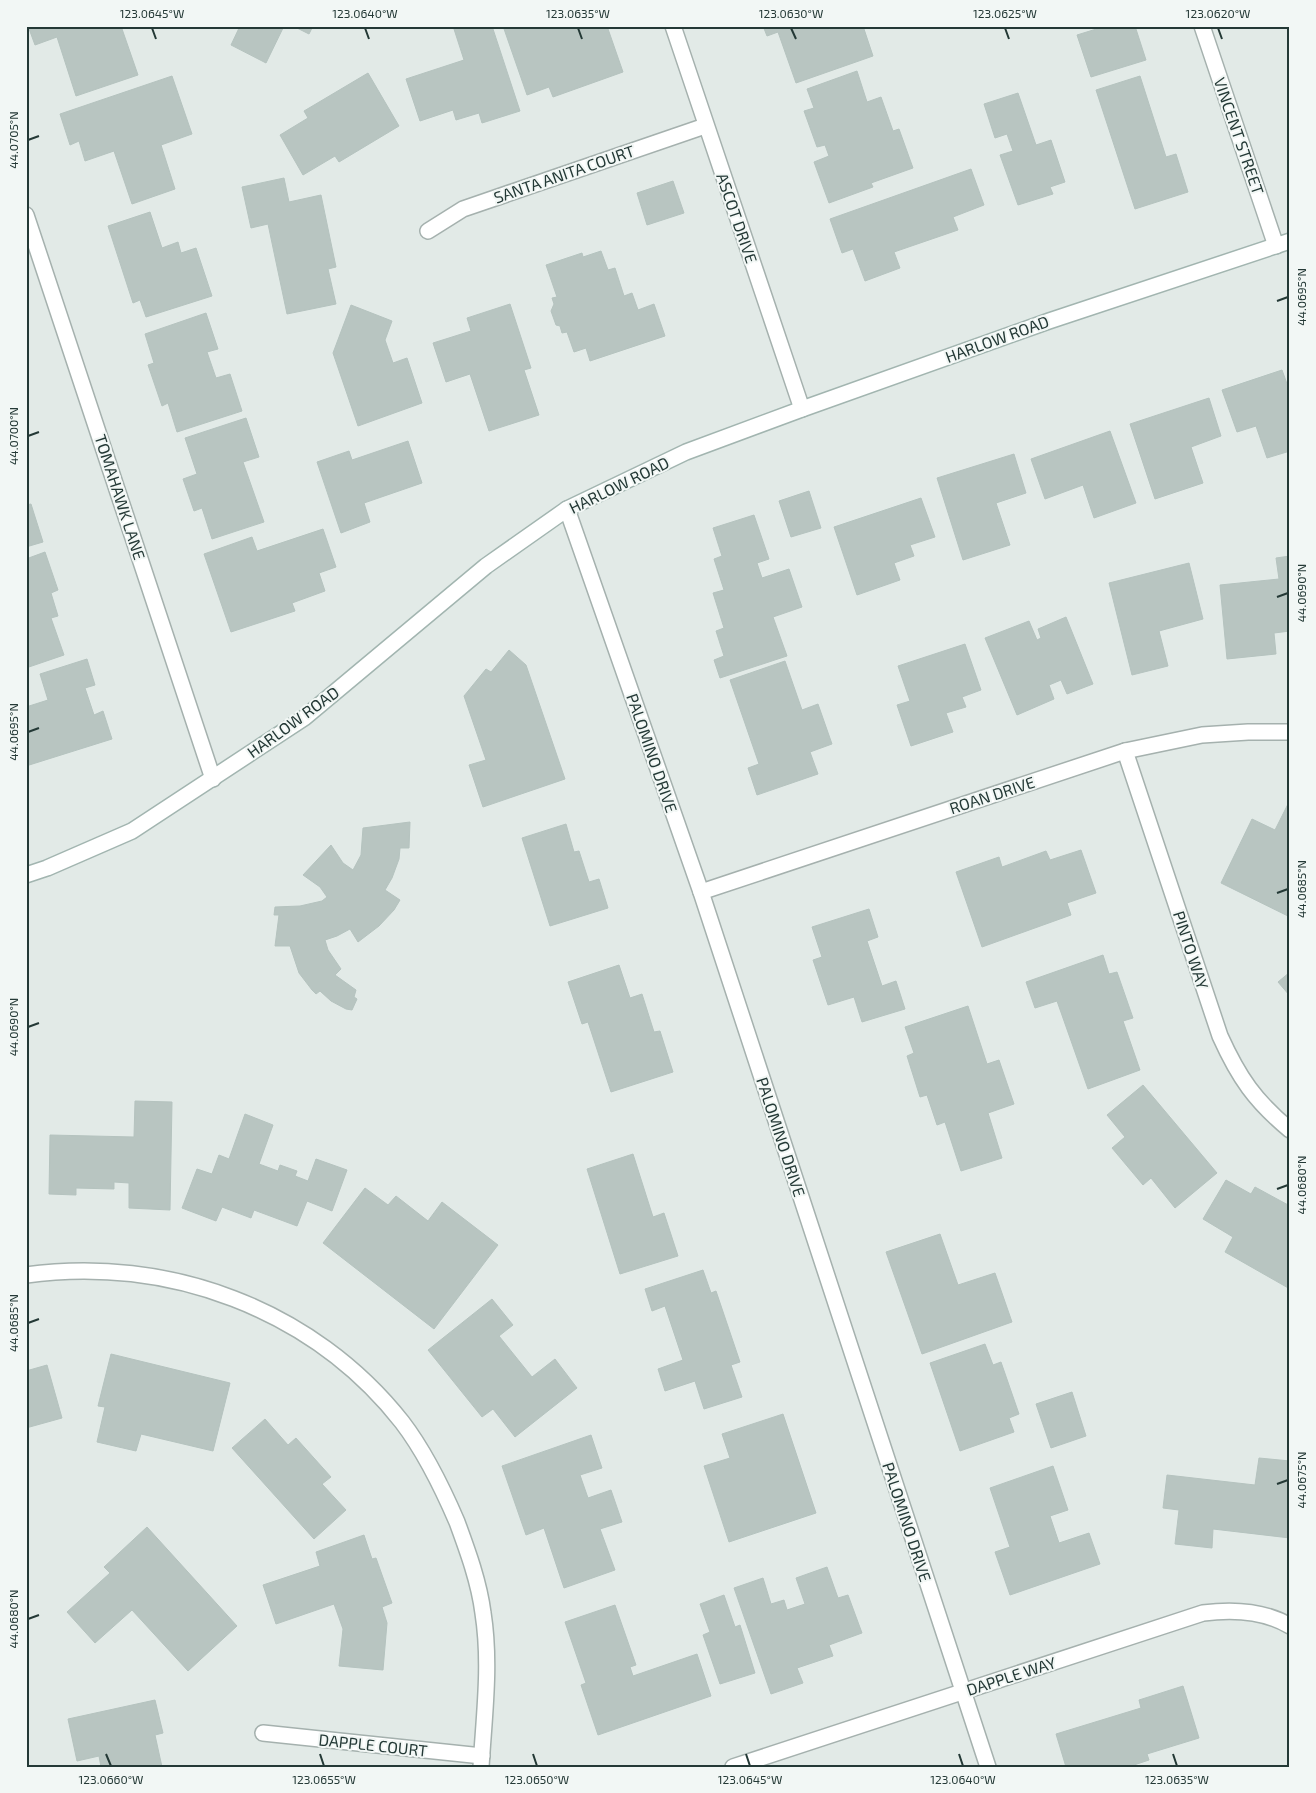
<svg xmlns="http://www.w3.org/2000/svg" width="1316" height="1793" viewBox="0 0 1316 1793" font-family="'Exo 2',sans-serif">
<rect width="100%" height="100%" fill="#e2eae7"/>
<g fill="#b8c5c1" stroke="#b5c3bf">
<polygon points="28,26 121,26 138,75 76,96 57,37 35,45"/>
<polygon points="240,26 284,26 266,63 231,45"/>
<polygon points="293,26 313,26 309,34"/>
<polygon points="453,26 492,26 520,111 482,123 479,113 456,120 453,110 420,121 406,79 464,60"/>
<polygon points="503,26 607,26 623,72 553,97 549,87 527,95"/>
<polygon points="763,26 828,26 829,30 839,26 863,26 873,56 796,83 778,32 767,36"/>
<polygon points="1106,26 1135,26 1146,60 1091,77 1077,35"/>
<polygon points="857,71 867,102 881,97 893,131 899,129 913,168 871,183 873,187 829,203 814,162 829,156 825,145 817,147 804,111 814,108 807,89"/>
<polygon points="368,73 399,126 339,162 335,156 303,175 280,135 308,118 304,111"/>
<polygon points="172,76 192,134 161,145 175,189 132,204 114,151 85,161 79,141 70,145 60,114"/>
<polygon points="1140,76 1166,157 1176,154 1188,192 1135,209 1096,90"/>
<polygon points="1018,93 1036,145 1051,140 1065,182 1050,187 1053,194 1018,205 1000,155 1013,151 1007,134 995,138 984,104"/>
<polygon points="971,169 984,205 953,217 958,230 894,252 900,268 865,281 853,249 842,253 830,219"/>
<polygon points="284,178 289,202 321,195 336,267 328,269 336,304 287,314 268,224 251,228 242,187"/>
<polygon points="673,181 684,213 647,225 637,193"/>
<polygon points="150,212 162,248 178,242 181,253 196,248 212,296 146,317 140,300 133,303 108,226"/>
<polygon points="601,251 608,270 615,268 624,296 632,293 638,310 654,304 665,336 590,361 586,348 574,352 567,332 562,333 560,326 556,325 551,311 554,304 552,298 557,297 546,265 582,253 583,257"/>
<polygon points="510,304 531,368 524,370 539,415 489,431 470,374 446,382 433,343 471,331 467,318"/>
<polygon points="351,305 392,321 385,340 393,363 407,358 422,403 358,426 333,353"/>
<polygon points="206,313 218,349 207,352 216,378 230,374 242,411 177,432 168,403 162,406 148,365 154,363 145,334"/>
<polygon points="1282,370 1290,392 1290,451 1267,458 1256,426 1237,432 1222,390"/>
<polygon points="1209,398 1221,436 1191,447 1203,483 1155,499 1130,424"/>
<polygon points="246,418 259,457 243,462 264,522 212,539 202,508 194,511 183,479 197,474 185,438"/>
<polygon points="1110,431 1136,503 1094,518 1083,485 1045,499 1031,459"/>
<polygon points="408,441 422,483 364,503 370,522 341,533 317,462 349,451 352,460"/>
<polygon points="1014,454 1026,493 996,503 1010,545 963,560 937,478"/>
<polygon points="809,491 821,528 791,537 779,501"/>
<polygon points="921,498 935,537 910,545 914,556 894,563 900,580 857,595 834,527"/>
<polygon points="31,504 43,542 26,547 26,505"/>
<polygon points="754,515 769,559 757,563 762,578 789,569 802,607 773,617 787,656 720,678 714,660 724,656 716,631 724,628 713,593 724,590 714,559 722,556 713,528"/>
<polygon points="323,529 336,567 319,573 325,591 292,603 295,611 231,632 204,554 252,537 257,551"/>
<polygon points="45,552 58,590 51,593 58,616 51,618 64,655 26,668 26,559"/>
<polygon points="1290,556 1290,631 1274,633 1276,654 1227,659 1220,585 1279,579 1276,558"/>
<polygon points="1189,563 1203,619 1159,631 1168,666 1132,675 1109,583"/>
<polygon points="1066,617 1093,684 1067,694 1061,680 1049,685 1054,699 1017,715 985,638 1029,621 1037,640 1041,638 1038,629"/>
<polygon points="965,644 981,690 962,697 966,707 946,713 953,732 911,746 897,705 910,701 898,666"/>
<polygon points="509,650 526,665 565,779 483,807 469,765 486,760 464,696 486,669 491,672"/>
<polygon points="87,659 95,685 85,688 94,715 103,711 112,739 26,766 26,707 48,700 40,674"/>
<polygon points="785,661 802,710 818,704 832,744 810,752 818,774 757,795 748,768 759,764 730,680"/>
<polygon points="1290,800 1290,917 1221,883 1252,819 1275,830"/>
<polygon points="410,822 409,848 400,848 399,859 392,878 385,890 400,900 394,910 379,926 358,942 350,929 337,936 325,940 328,950 341,969 335,975 356,990 354,997 357,999 352,1010 346,1009 331,1001 320,991 316,994 312,990 299,973 290,946 275,946 279,915 274,915 275,907 300,906 322,901 327,897 320,887 303,875 331,845 343,863 353,870 361,855 363,828"/>
<polygon points="566,824 574,852 579,851 589,882 599,879 608,908 550,926 522,838"/>
<polygon points="1081,850 1096,893 1067,903 1071,915 982,947 956,872 999,857 1002,867 1046,851 1050,860"/>
<polygon points="869,909 878,937 867,941 882,986 896,981 905,1009 862,1022 854,997 828,1005 813,960 822,957 812,927"/>
<polygon points="1103,955 1109,974 1117,972 1133,1018 1123,1021 1140,1070 1088,1089 1057,1001 1035,1008 1026,982"/>
<polygon points="619,965 630,998 642,994 654,1032 660,1031 673,1072 611,1092 588,1022 582,1024 568,982"/>
<polygon points="1290,972 1290,996 1278,982"/>
<polygon points="968,1006 987,1064 999,1060 1014,1104 988,1113 1002,1158 961,1171 945,1122 937,1125 927,1095 920,1097 907,1056 914,1053 905,1027"/>
<polygon points="1143,1085 1217,1173 1175,1208 1151,1178 1143,1185 1112,1148 1125,1137 1107,1115"/>
<polygon points="135,1101 172,1102 170,1210 129,1208 129,1183 114,1182 114,1189 76,1188 76,1195 49,1194 50,1135 134,1137"/>
<polygon points="245,1114 273,1125 259,1164 278,1171 280,1165 297,1171 295,1176 308,1181 316,1159 347,1170 332,1211 307,1201 297,1226 254,1210 251,1218 222,1207 216,1221 182,1208 197,1169 212,1174 219,1155 229,1159"/>
<polygon points="633,1154 653,1217 664,1213 678,1256 620,1274 587,1169"/>
<polygon points="1226,1180 1251,1194 1255,1187 1290,1206 1290,1289 1225,1252 1233,1237 1203,1219"/>
<polygon points="365,1188 388,1205 396,1196 428,1221 442,1202 498,1245 434,1329 323,1243"/>
<polygon points="940,1234 958,1285 995,1273 1012,1322 922,1354 886,1252"/>
<polygon points="703,1270 711,1293 716,1291 740,1362 731,1365 742,1397 704,1409 695,1381 665,1391 658,1369 683,1360 665,1306 652,1311 645,1289"/>
<polygon points="492,1299 513,1325 499,1336 532,1377 555,1359 577,1388 515,1437 493,1409 482,1417 428,1350"/>
<polygon points="985,1344 993,1365 1001,1362 1019,1414 1009,1418 1014,1432 960,1451 930,1363"/>
<polygon points="111,1354 230,1383 213,1451 141,1434 136,1451 97,1442 105,1407 98,1406"/>
<polygon points="47,1365 62,1418 26,1428 26,1371"/>
<polygon points="1072,1392 1086,1436 1051,1448 1036,1404"/>
<polygon points="783,1414 816,1513 729,1542 704,1466 730,1458 722,1434"/>
<polygon points="265,1419 288,1445 296,1438 331,1477 322,1484 346,1510 314,1539 232,1448"/>
<polygon points="591,1435 602,1468 580,1475 588,1498 611,1490 622,1522 600,1529 615,1570 564,1588 544,1528 526,1535 502,1466"/>
<polygon points="1259,1458 1290,1461 1290,1538 1213,1529 1212,1548 1175,1544 1179,1510 1163,1508 1167,1475 1255,1485"/>
<polygon points="1053,1466 1068,1510 1050,1516 1059,1543 1089,1533 1100,1564 1010,1595 995,1552 1010,1547 990,1488"/>
<polygon points="147,1527 237,1626 188,1671 132,1610 95,1643 67,1612 110,1573 104,1567"/>
<polygon points="364,1535 372,1559 376,1558 392,1603 382,1607 387,1623 383,1670 339,1666 343,1629 334,1604 276,1624 263,1585 320,1566 316,1552"/>
<polygon points="827,1567 838,1598 848,1595 862,1633 829,1645 833,1656 797,1668 803,1683 771,1694 734,1588 763,1578 771,1604 784,1600 787,1610 805,1604 796,1578"/>
<polygon points="724,1595 735,1627 740,1625 755,1673 720,1684 703,1635 710,1632 700,1604"/>
<polygon points="615,1605 636,1665 630,1667 633,1676 697,1654 711,1696 598,1735 581,1685 586,1683 565,1622"/>
<polygon points="1183,1686 1199,1738 1147,1754 1149,1760 1128,1767 1066,1767 1056,1734 1141,1708 1139,1700"/>
<polygon points="155,1700 163,1733 155,1735 162,1767 101,1767 99,1756 77,1761 68,1719"/>
</g>
<g fill="none" stroke-linecap="round" stroke-linejoin="round">
<defs>
<g id="street">
<polyline points="673,26 802,409"/>
<polyline points="1202,26 1276,246"/>
<polyline points="26,215 213,779"/>
<polyline points="428,231 463,209 705,126"/>
<polyline points="567,509 701,892 988,1767"/>
<path d="M1125 751 1220 1036C1239 1078 1255 1101 1290 1130"/>
<polyline points="701,892 1125,751 1202,735 1248,732 1290,732"/>
<path d="M26 1275C167 1255 313 1309 402 1422 425 1452 442 1487 457 1522 468 1552 479 1582 483 1613 491 1664 484 1716 481 1767"/>
<polyline points="263,1733 482,1756"/>
<path d="M733 1767 1203 1613C1233 1609 1263 1610 1290 1626"/>
</g>
<polyline id="secondary" points="26,875 47,868 132,831 304,718 486,566 567,509 686,452 802,409 1049,321 1290,241"/>
</defs>
<use href="#street" stroke="#a5b1ae" stroke-width="18"/>
<use href="#secondary" stroke="#a2b5b0" stroke-width="18"/>
<use href="#street" stroke="#fff" stroke-width="15"/>
<use href="#secondary" stroke="#fff" stroke-width="15"/>
</g>
<path fill="none" stroke="#243936" stroke-width="2" d="M152 28 156 39M365 28 369 39M578 28 582 39M791 28 796 39M1005 28 1009 39M1218 28 1222 39M28 140 39 136M1277 301 1288 297M28 436 39 432M1277 597 1288 593M28 732 39 728M1277 893 1288 889M28 1027 39 1023M1277 1189 1288 1185M28 1323 39 1319M1277 1484 1288 1480M28 1619 39 1615M106 1754 111 1766M320 1754 324 1766M533 1754 537 1766M746 1754 750 1766M959 1754 963 1766M1173 1754 1177 1766"/>
<g text-anchor="middle" stroke-width="4" stroke-linejoin="round" paint-order="stroke">
<g font-size="16" fill="#243936" stroke="#f2f7f5">
<text transform="translate(1239 136) rotate(71)" y="6">VINCENT STREET</text>
<text transform="translate(564 174) rotate(-19)" y="6">SANTA ANITA COURT</text>
<text transform="translate(737 218) rotate(71)" y="6">ASCOT DRIVE</text>
<text transform="translate(997 339) rotate(-20)" y="6">HARLOW ROAD</text>
<text transform="translate(619 485) rotate(-26)" y="6">HARLOW ROAD</text>
<text transform="translate(120 497) rotate(72)" y="6">TOMAHAWK LANE</text>
<text transform="translate(293 722) rotate(-36)" y="6">HARLOW ROAD</text>
<text transform="translate(652 753) rotate(71)" y="6">PALOMINO DRIVE</text>
<text transform="translate(992 795) rotate(-18)" y="6">ROAN DRIVE</text>
<text transform="translate(1191 950) rotate(72)" y="6">PINTO WAY</text>
<text transform="translate(781 1137) rotate(72)" y="6">PALOMINO DRIVE</text>
<text transform="translate(907 1522) rotate(72)" y="6">PALOMINO DRIVE</text>
<text transform="translate(1011 1676) rotate(-18)" y="6">DAPPLE WAY</text>
<text transform="translate(373 1745) rotate(6)" y="6">DAPPLE COURT</text>
</g>
</g>
<rect width="1316" height="1793" fill="none" stroke="#f2f7f5" stroke-width="55"/>
<rect x="28" y="28" width="1260" height="1738" fill="none" stroke="#243936" stroke-width="2"/>
<g font-size="12" text-anchor="middle" fill="#243936">
<text x="152" y="18">123.0645°W</text>
<text x="365" y="18">123.0640°W</text>
<text x="578" y="18">123.0635°W</text>
<text x="791" y="18">123.0630°W</text>
<text x="1005" y="18">123.0625°W</text>
<text x="1218" y="18">123.0620°W</text>
<text transform="translate(14 140) rotate(-90)" y="4">44.0705°N</text>
<text transform="translate(1302 297) rotate(-90)" y="4">44.0695°N</text>
<text transform="translate(14 436) rotate(-90)" y="4">44.0700°N</text>
<text transform="translate(1302 593) rotate(-90)" y="4">44.0690°N</text>
<text transform="translate(14 732) rotate(-90)" y="4">44.0695°N</text>
<text transform="translate(1302 889) rotate(-90)" y="4">44.0685°N</text>
<text transform="translate(14 1027) rotate(-90)" y="4">44.0690°N</text>
<text transform="translate(1302 1185) rotate(-90)" y="4">44.0680°N</text>
<text transform="translate(14 1323) rotate(-90)" y="4">44.0685°N</text>
<text transform="translate(1302 1480) rotate(-90)" y="4">44.0675°N</text>
<text transform="translate(14 1619) rotate(-90)" y="4">44.0680°N</text>
<text x="111" y="1784">123.0660°W</text>
<text x="324" y="1784">123.0655°W</text>
<text x="537" y="1784">123.0650°W</text>
<text x="750" y="1784">123.0645°W</text>
<text x="963" y="1784">123.0640°W</text>
<text x="1177" y="1784">123.0635°W</text>
</g>
</svg>
